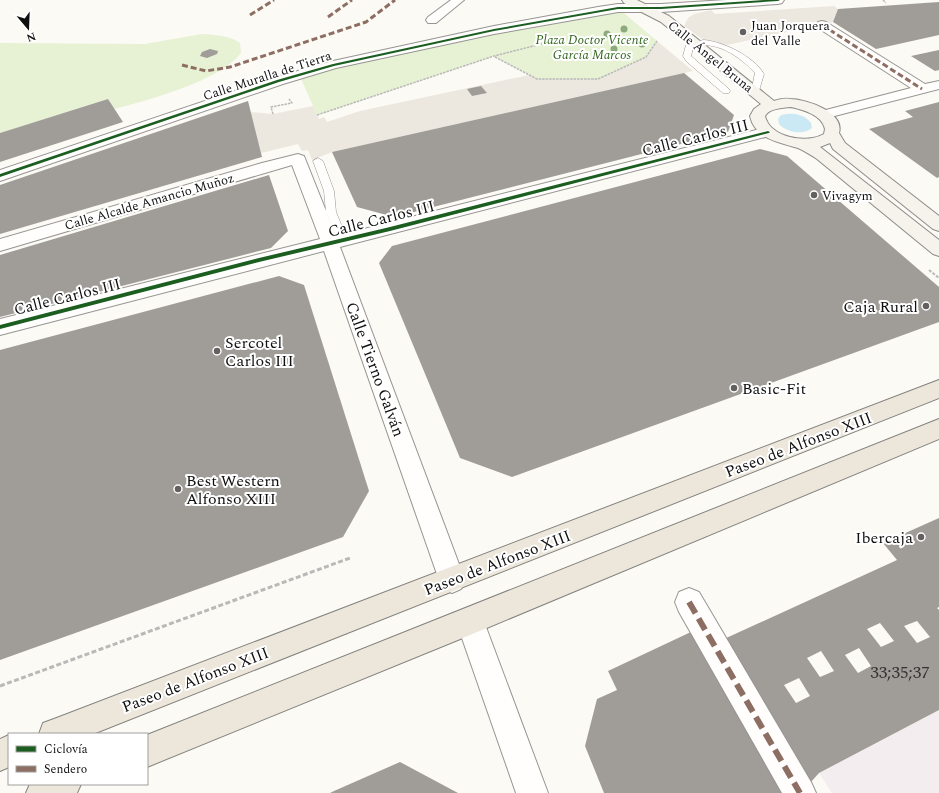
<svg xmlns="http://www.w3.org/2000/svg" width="939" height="793" viewBox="0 0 939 793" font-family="Spectral,serif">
<rect width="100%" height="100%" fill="#fcfaf4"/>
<polygon fill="#f3edf0" points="939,710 939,793 832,793 819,773"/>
<g fill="#e7f1d4">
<polygon points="618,8 657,41 646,57 598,79 537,79 494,56 317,115 299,74"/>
<path d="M202 34C216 35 228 35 240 43L241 53C220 81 148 100 114 109L108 99 0 133V43L145 44Z"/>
</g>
<g fill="#ece8df">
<polygon points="834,6 838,9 833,22 727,45 702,39 684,26 688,18 694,14 711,10 715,14"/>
<polygon points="657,41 693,71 332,152 312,160 308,150 302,151 298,144 261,153 250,112 273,114 313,106 319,119 324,117 327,122 360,111 529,75 537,79 598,79 646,57"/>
</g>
<path fill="#cbe9f5" d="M786 114C796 113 805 115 811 123L812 128C803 136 786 132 779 124L778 119 781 115Z"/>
<g fill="#a09d99" fill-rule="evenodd">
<polygon points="939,2 939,35 876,49 833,22 838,9"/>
<polygon points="210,49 218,51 217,54 207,58 200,56 202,52"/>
<polygon points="939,50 939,70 935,71 911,56"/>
<polygon points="684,73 734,115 728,132 394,217 357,207 332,152"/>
<polygon points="481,86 487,93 472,96 467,89"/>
<polygon points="108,99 123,122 0,162 0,133"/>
<polygon points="248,101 262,157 0,234 0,185"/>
<polygon points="939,102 939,177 937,178 869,129 913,117 905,111"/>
<polygon points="760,149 787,156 939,287 939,322 512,477 460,458 379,263 392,246"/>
<polygon points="269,175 288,231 271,248 0,317 0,255"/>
<polygon points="279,276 304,285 369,491 343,537 0,660 0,350"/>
<path d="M939 518V607L937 608 939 610V710L819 773 810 783 724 639 897 560 883 543ZM917 621 930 637 917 643 904 626ZM880 623 894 641 881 647 867 629ZM859 648 871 666 858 673 845 655ZM821 651 834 671 820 677 807 658ZM799 678 810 696 796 703 784 685Z"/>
<polygon points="693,631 785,793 604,793 585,746 597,699 617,690 608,671"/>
<polygon points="400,762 458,793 330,793 334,791"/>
</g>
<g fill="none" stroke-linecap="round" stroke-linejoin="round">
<defs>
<g id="lane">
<path d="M704 40C724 42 753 56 764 74L758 94H752L751 92 755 73C741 57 713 38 693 48L691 56 729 89 730 91 729 93H723L686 61 683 56 686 45 694 42Z"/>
<polygon points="318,158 323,161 334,191 336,212 348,241 347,244 339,244 326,212 324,191 313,161"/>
</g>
<g id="street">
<polygon points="451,0 464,0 436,23 428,23 426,20 428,17"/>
<polygon points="726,0 784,0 782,3 778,4 661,12 618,12 494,34 336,68 283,84 0,181 0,170 273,78 333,61 494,26 598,7 618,4 661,4"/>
<polygon points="822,21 826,22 925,84 939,81 939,89 823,119 818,118 816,115 818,112 911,88 818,28 816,25 818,22"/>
<polygon points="768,127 773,129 776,132 773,135 340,247 465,580 461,589 452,593 443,589 439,580 324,251 0,335 0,319 320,239 292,165 0,251 0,239 262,163 298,154 304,156 336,236"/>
<polygon points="689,588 699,592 811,782 816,793 782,793 679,612 675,602 679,592"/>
<polygon points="470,607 480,611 548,793 516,793 456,621 460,611"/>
</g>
<path id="secondary" d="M622 0H637L669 16 774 101C780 99 785 98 790 99 806 99 845 112 839 133L845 143 939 216V231L933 229 833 149 830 143 820 147 939 240V256L933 254 817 159C811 155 805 151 798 148 779 142 755 139 750 116L754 109 761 104 661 22 624 3ZM791 107C804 110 822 115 825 129L824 134C807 144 770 138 765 116 770 108 782 108 791 107Z"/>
<g id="primary">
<polygon points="939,380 939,398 93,734 39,734 43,723 54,719"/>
<polygon points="939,419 939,439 470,635 147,767 147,735"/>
<polygon points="9,735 9,767 0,771 0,739"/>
<polygon points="30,784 81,784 77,793 26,793"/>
</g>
</defs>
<use href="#lane" stroke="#969592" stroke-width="1"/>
<use href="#street" stroke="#969592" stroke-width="2"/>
<use href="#secondary" stroke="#8c8b89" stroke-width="2"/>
<use href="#primary" stroke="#83827f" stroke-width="2"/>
<g stroke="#b9b9b8" stroke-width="1.5" stroke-dasharray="2.5 1" stroke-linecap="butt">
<polyline points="883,0 886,3"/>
<polyline points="495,57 537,79 598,79 646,57 657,41"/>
<polyline points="273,114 271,107 292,103 289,99"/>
<polyline points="317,115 494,56 553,41"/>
</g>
<polyline stroke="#b9b9b8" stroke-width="2" stroke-dasharray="3 1.5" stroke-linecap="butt" points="929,270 939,278"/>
<polyline stroke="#b9b9b8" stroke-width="3" stroke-dasharray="5 2.5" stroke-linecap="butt" points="0,686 350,558"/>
<use href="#lane" fill="#fffefd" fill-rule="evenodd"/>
<use href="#street" fill="#fffefd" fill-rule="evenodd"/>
<use href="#secondary" fill="#f5f3eb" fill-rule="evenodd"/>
<use href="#primary" fill="#ece7da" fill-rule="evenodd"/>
<g stroke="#8d6e63" stroke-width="3" stroke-dasharray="6 3" stroke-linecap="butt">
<polyline points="250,15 274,0"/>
<polyline points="328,17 352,0"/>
<polyline points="822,25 922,89"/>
<polyline points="182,65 206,71 230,67 366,22 395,0"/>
</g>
<polyline stroke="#8d6e63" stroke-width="6" stroke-dasharray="13 6" stroke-linecap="butt" points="689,602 800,793"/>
<defs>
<g id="cycleway">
<polygon points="764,0 780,0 778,1 661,9 618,9 494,31 334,66 279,82 0,177 0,174 277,80 333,64 494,29 618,7 661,7"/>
<polygon points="768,131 770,132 769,133 390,231 259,262 0,329 0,325 259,258 390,227"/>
</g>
</defs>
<use href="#cycleway" stroke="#fff" stroke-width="2"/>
<use href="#cycleway" fill="#1b5e20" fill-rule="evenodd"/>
</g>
<g fill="#8da97e">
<circle cx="624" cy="29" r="3.5"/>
<circle cx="607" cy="34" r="3.5"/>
<circle cx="642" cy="44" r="3.5"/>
<circle cx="614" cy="49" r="3.5"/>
<circle cx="580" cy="57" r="3.5"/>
</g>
<g fill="#62615f" stroke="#fff" stroke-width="1.5">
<circle cx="743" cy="32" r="4"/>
<circle cx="814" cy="195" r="4"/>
<circle cx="926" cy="306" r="4"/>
<circle cx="217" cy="351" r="4"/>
<circle cx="734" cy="388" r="4"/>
<circle cx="178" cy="489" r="4"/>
<circle cx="921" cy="537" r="4"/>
</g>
<g text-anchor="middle" stroke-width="4" stroke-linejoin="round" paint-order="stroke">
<g font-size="13" fill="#0f0f0f" stroke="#fff" text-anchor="start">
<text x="751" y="30">Juan Jorquera<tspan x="751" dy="15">del Valle</tspan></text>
<text x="822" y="200">Vivagym</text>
</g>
<g font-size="13" font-style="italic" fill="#32671e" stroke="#fff">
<text x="592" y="44">Plaza Doctor Vicente<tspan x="592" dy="15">García Marcos</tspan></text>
</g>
<g font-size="13" fill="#0f0f0f" stroke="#fff">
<text transform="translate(711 56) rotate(39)" y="5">Calle Ángel Bruna</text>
<text transform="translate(267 75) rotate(-18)" y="5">Calle Muralla de Tierra</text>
<text transform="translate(149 201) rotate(-16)" y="5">Calle Alcalde Amancio Muñoz</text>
</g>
<g font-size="16" fill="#0f0f0f" stroke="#fff">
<text transform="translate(695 137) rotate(-14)" y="6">Calle Carlos III</text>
<text transform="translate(381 218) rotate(-14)" y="6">Calle Carlos III</text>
<text transform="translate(67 296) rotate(-14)" y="6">Calle Carlos III</text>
<text transform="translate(376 369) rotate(70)" y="6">Calle Tierno Galván</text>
<text transform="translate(798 444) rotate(-21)" y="6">Paseo de Alfonso XIII</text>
<text transform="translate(497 562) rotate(-21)" y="6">Paseo de Alfonso XIII</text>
<text transform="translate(195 679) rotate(-21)" y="6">Paseo de Alfonso XIII</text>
</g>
<g font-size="16" fill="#0f0f0f" stroke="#fff" text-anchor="start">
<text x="918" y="312" text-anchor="end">Caja Rural</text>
<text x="225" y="348">Sercotel<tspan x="225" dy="18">Carlos III</tspan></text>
<text x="742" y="394">Basic-Fit</text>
<text x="186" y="486">Best Western<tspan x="186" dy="18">Alfonso XIII</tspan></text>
<text x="913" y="543" text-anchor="end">Ibercaja</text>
</g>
<g font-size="17" fill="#333232">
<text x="900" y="678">33;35;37</text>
</g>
</g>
<rect x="8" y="733" width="140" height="52" fill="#ffffff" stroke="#9f9f9f"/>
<rect x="16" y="746" width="20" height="6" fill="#1b5e20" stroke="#9f9f9f"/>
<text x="44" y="753" font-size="12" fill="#0f0f0f">Ciclovía</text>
<rect x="16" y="766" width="20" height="6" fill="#8d6e63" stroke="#9f9f9f"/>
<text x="44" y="773" font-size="12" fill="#0f0f0f">Sendero</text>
<g transform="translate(28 28) rotate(161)" stroke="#ffffff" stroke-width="3" paint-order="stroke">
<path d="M0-3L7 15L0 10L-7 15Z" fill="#0f0f0f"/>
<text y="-6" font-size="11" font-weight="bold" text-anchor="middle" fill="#0f0f0f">N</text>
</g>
</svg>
